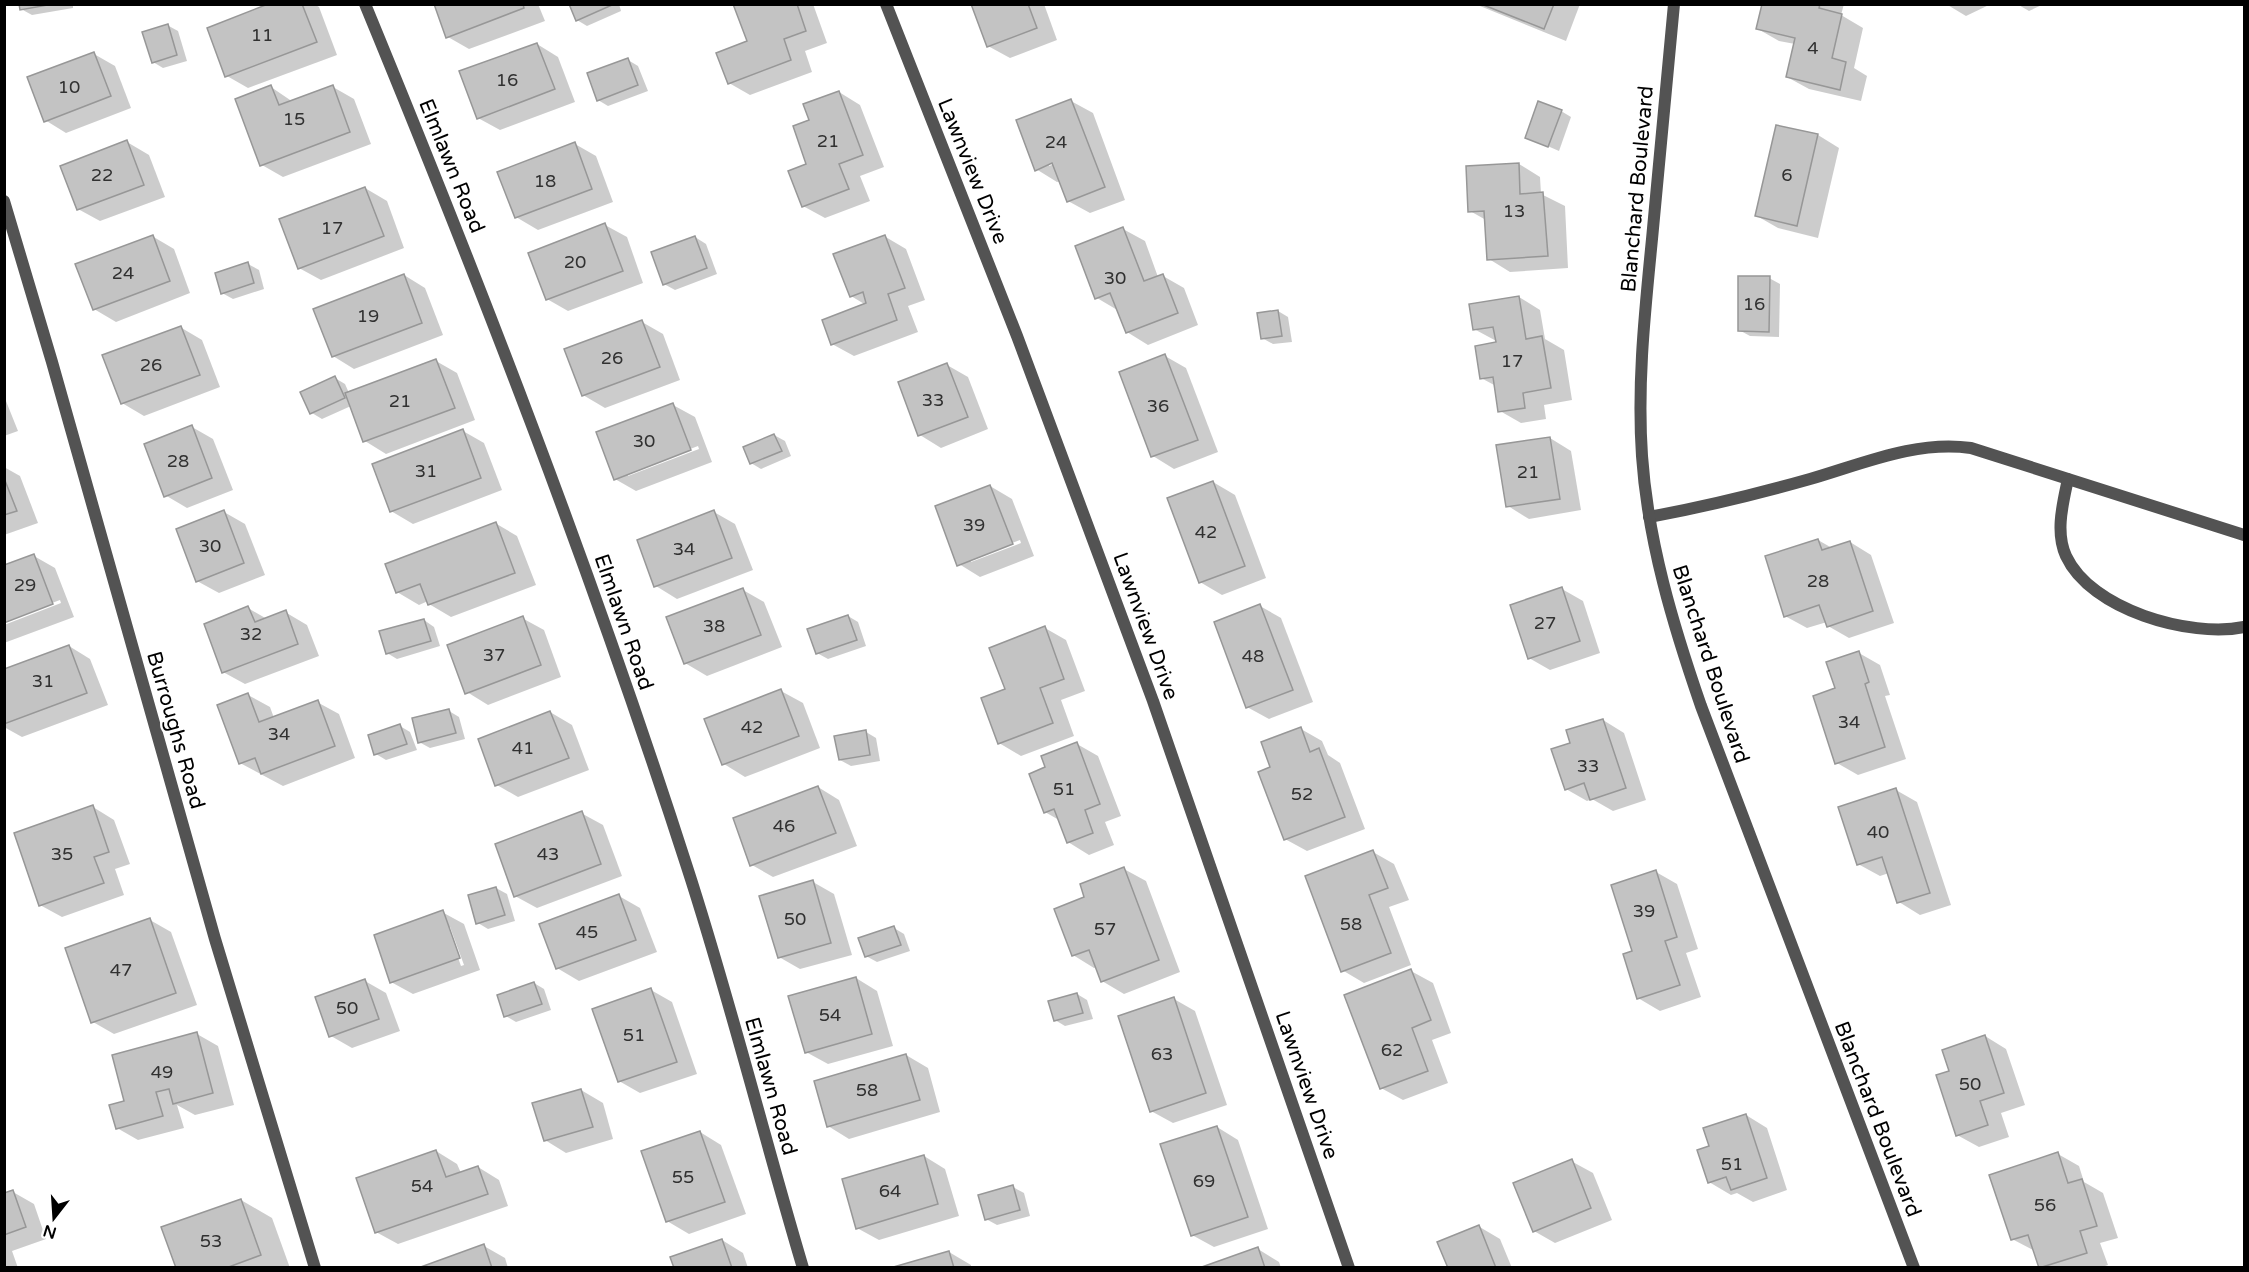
<svg xmlns="http://www.w3.org/2000/svg" width="2249" height="1272" viewBox="0 0 2249 1272" font-family="'Varela Round',sans-serif">
<rect width="100%" height="100%" fill="#fff"/>
<g fill="#0003" fill-rule="evenodd">
<polygon points="20,4 73,4 73,8 32,15 21,9"/>
<polygon points="272,4 314,4 319,7 337,55 248,88 227,76"/>
<polygon points="435,4 538,4 545,21 469,49 448,37"/>
<polygon points="570,4 619,4 621,11 587,26 577,20"/>
<polygon points="734,4 813,4 827,43 805,51 812,72 750,95 729,83 749,42"/>
<polygon points="973,4 1044,4 1057,40 1010,58 988,46"/>
<polygon points="1475,4 1580,4 1566,41"/>
<polygon points="1764,4 1844,4 1841,15 1863,28 1854,68 1867,76 1861,101 1809,89 1787,77 1795,44 1779,41 1758,29"/>
<polygon points="1946,4 1991,4 1966,16"/>
<polygon points="2017,4 2044,4 2029,11"/>
<polygon points="167,25 178,31 187,61 163,68 153,62"/>
<polygon points="537,44 558,57 575,102 500,130 478,118"/>
<polygon points="94,54 115,66 131,108 66,133 45,120"/>
<polygon points="628,60 638,66 648,91 608,106 598,100"/>
<polygon points="271,87 293,102 333,87 354,99 371,144 283,177 262,165"/>
<polygon points="839,92 860,105 884,167 860,176 870,201 825,218 803,206 811,121"/>
<path d="M1071 101 1093 113 1125 200 1090 213 1068 201 1061 181 1057 182 1036 169ZM1060 162 1049 166V163Z"/>
<polygon points="1561,111 1571,117 1559,151 1527,137"/>
<polygon points="1818,135 1839,148 1818,238 1778,228 1757,216"/>
<polygon points="127,142 149,155 165,197 100,221 78,209"/>
<polygon points="575,144 596,156 613,202 538,230 516,217"/>
<polygon points="1519,164 1540,177 1541,194 1565,206 1568,268 1510,272 1489,259 1486,220 1470,211"/>
<polygon points="365,188 387,201 404,248 321,280 299,268"/>
<polygon points="605,225 627,237 643,283 568,311 547,299"/>
<polygon points="1123,229 1145,241 1158,277 1163,276 1184,288 1198,325 1148,345 1127,332 1119,311 1097,298"/>
<polygon points="152,236 174,249 190,293 116,322 94,309"/>
<polygon points="884,236 906,249 925,300 908,306 918,332 854,356 832,344 866,305 851,296"/>
<polygon points="695,237 706,244 717,274 675,290 664,284"/>
<polygon points="248,264 259,270 264,289 233,299 222,293"/>
<polygon points="404,275 425,288 443,335 354,369 333,356"/>
<polygon points="1769,278 1780,284 1779,337 1750,336 1739,330"/>
<polygon points="1519,297 1540,310 1545,339 1564,350 1572,400 1544,405 1546,419 1521,423 1500,411 1496,386 1481,378 1500,343 1474,329"/>
<polygon points="1278,311 1288,317 1292,342 1273,344 1262,338"/>
<polygon points="642,322 663,334 680,380 605,408 583,395"/>
<polygon points="180,327 202,340 220,387 144,416 122,403"/>
<polygon points="1165,356 1186,368 1218,452 1174,469 1153,456"/>
<polygon points="436,361 457,373 475,420 386,454 365,441 351,406 322,419 312,413 335,378 345,384 349,393"/>
<polygon points="947,365 968,377 988,429 941,448 920,435"/>
<polygon points="4,396 18,431 4,436"/>
<path d="M673 405 695 417 712 462 636 491 615 479ZM698 446 699 449 628 476V473Z"/>
<polygon points="192,427 213,439 233,490 187,508 165,495"/>
<polygon points="463,431 484,443 502,490 413,524 391,511"/>
<polygon points="774,435 785,441 791,456 761,469 751,463"/>
<polygon points="1550,438 1571,451 1581,510 1529,519 1508,506"/>
<polygon points="4,467 20,476 38,523 4,535"/>
<polygon points="1213,482 1235,495 1266,578 1222,595 1200,582"/>
<path d="M990 486 1012 499 1034 556 980 577 959 564ZM1020 540 1021 543 971 562V559Z"/>
<polygon points="224,512 245,524 265,575 219,593 197,581"/>
<polygon points="714,512 735,524 753,570 677,599 656,586"/>
<polygon points="495,523 517,536 536,585 451,617 429,604 428,601 419,605 397,592"/>
<polygon points="1818,540 1832,548 1850,542 1871,555 1894,623 1849,638 1828,626 1827,622 1807,628 1785,616"/>
<polygon points="34,556 55,568 74,617 4,643 4,625 61,603 60,600 4,621"/>
<polygon points="1562,589 1583,601 1600,653 1550,670 1529,658"/>
<polygon points="743,590 764,602 782,647 707,676 685,663"/>
<polygon points="1260,606 1281,618 1313,702 1269,719 1247,707"/>
<polygon points="248,608 267,619 285,612 307,625 319,656 245,684 223,672"/>
<polygon points="848,616 858,622 866,646 828,659 817,653"/>
<polygon points="522,618 544,630 561,677 488,705 467,692"/>
<polygon points="424,620 434,627 440,646 397,659 387,653"/>
<polygon points="1045,628 1066,640 1085,691 1061,700 1074,736 1021,756 999,743 1007,690"/>
<polygon points="69,646 90,659 108,705 22,737 4,727 4,671"/>
<polygon points="1859,653 1880,665 1890,695 1885,696 1906,759 1858,775 1837,763 1837,689"/>
<polygon points="781,691 803,703 820,748 745,777 724,764"/>
<polygon points="248,695 270,707 274,718 317,702 339,714 355,758 283,786 240,763"/>
<polygon points="449,711 459,717 465,739 430,748 419,742"/>
<polygon points="550,712 572,725 589,770 518,797 497,785"/>
<polygon points="1603,720 1624,733 1646,800 1613,811 1592,799 1587,801 1566,789 1572,743"/>
<polygon points="400,726 410,732 417,750 386,760 376,754"/>
<polygon points="1301,729 1322,741 1328,755 1340,763 1365,829 1307,851 1285,839 1272,768"/>
<polygon points="866,732 876,738 880,761 851,766 840,760"/>
<polygon points="1077,744 1098,756 1121,816 1105,822 1114,845 1089,855 1068,842 1059,820 1045,812 1047,768"/>
<polygon points="818,787 839,800 857,846 773,877 752,865"/>
<polygon points="1896,790 1917,802 1951,905 1920,915 1899,902 1889,873 1880,876 1858,864"/>
<polygon points="93,807 114,820 130,864 115,869 124,895 62,917 40,905"/>
<polygon points="581,813 603,825 622,876 537,908 515,896"/>
<polygon points="1373,852 1394,864 1409,900 1389,907 1411,965 1364,983 1342,970"/>
<polygon points="1124,869 1146,881 1180,972 1124,994 1102,981 1097,967 1094,968 1073,955 1086,898"/>
<polygon points="1656,872 1677,884 1698,949 1686,953 1701,997 1660,1011 1638,998 1634,952"/>
<polygon points="813,882 834,894 852,955 800,969 779,957"/>
<polygon points="496,888 507,894 515,921 488,929 478,923"/>
<polygon points="619,896 640,908 657,952 579,981 557,968"/>
<path d="M442 912 464 924 480 970 413 994 391 982ZM447 927H450L464 965 461 966Z"/>
<polygon points="150,920 171,932 197,1005 114,1034 93,1022"/>
<polygon points="894,928 904,934 910,951 877,962 866,956"/>
<polygon points="1411,971 1433,983 1451,1033 1432,1040 1448,1083 1403,1100 1381,1088"/>
<polygon points="856,978 877,991 893,1046 828,1064 806,1052"/>
<polygon points="365,981 386,993 400,1031 352,1048 331,1036"/>
<polygon points="534,983 544,989 551,1010 516,1022 506,1016"/>
<polygon points="651,990 672,1002 697,1074 640,1093 619,1081"/>
<polygon points="1077,994 1087,1000 1093,1019 1065,1026 1055,1020"/>
<polygon points="1174,999 1195,1011 1227,1105 1173,1123 1151,1111"/>
<polygon points="197,1034 218,1046 234,1105 195,1115 177,1105 184,1128 138,1140 117,1128 126,1102"/>
<polygon points="1985,1036 2006,1049 2025,1105 2001,1113 2009,1137 1979,1147 1957,1135 1951,1072"/>
<polygon points="906,1055 928,1068 940,1112 849,1139 828,1126"/>
<polygon points="581,1090 603,1103 613,1139 566,1153 545,1140"/>
<polygon points="1746,1115 1767,1128 1787,1190 1753,1202 1737,1193 1731,1195 1709,1182"/>
<polygon points="1217,1127 1238,1140 1268,1229 1214,1247 1192,1235"/>
<polygon points="700,1132 721,1145 746,1214 689,1234 667,1221"/>
<polygon points="436,1151 457,1164 461,1173 478,1167 499,1180 508,1206 398,1244 376,1232"/>
<polygon points="2058,1154 2079,1166 2084,1182 2103,1193 2118,1238 2100,1243 2108,1265 2099,1268 2041,1267 2035,1251 2012,1239"/>
<polygon points="924,1156 945,1169 959,1216 879,1240 857,1228"/>
<polygon points="1571,1161 1593,1173 1612,1220 1555,1243 1534,1231"/>
<polygon points="1013,1187 1024,1193 1030,1216 997,1225 986,1219"/>
<polygon points="13,1192 34,1204 46,1239 12,1251 18,1268 4,1268 4,1195"/>
<polygon points="241,1200 272,1218 290,1268 178,1268"/>
<polygon points="1478,1226 1500,1239 1512,1268 1449,1268"/>
<polygon points="722,1240 743,1253 748,1268 675,1268"/>
<polygon points="484,1246 505,1258 508,1268 422,1268"/>
<polygon points="1258,1249 1279,1262 1281,1268 1204,1268"/>
<polygon points="949,1252 971,1265 971,1268 895,1268"/>
</g>
<g fill="#c3c3c3" stroke="#979797" stroke-width="1.5">
<polygon points="19,4 53,4 20,10"/>
<polygon points="268,4 302,4 317,42 225,77 207,28"/>
<polygon points="434,4 523,4 524,8 446,38"/>
<polygon points="569,4 612,4 612,5 576,21"/>
<polygon points="733,4 797,4 806,31 784,39 791,60 728,84 716,53 747,41"/>
<polygon points="971,4 1028,4 1037,28 987,47"/>
<polygon points="1481,4 1554,4 1544,29"/>
<polygon points="1762,4 1820,4 1819,8 1842,14 1832,58 1846,62 1840,90 1786,77 1795,38 1756,29"/>
<polygon points="168,24 177,55 152,63 142,32"/>
<polygon points="537,43 555,89 477,119 459,71"/>
<polygon points="94,52 111,96 44,122 27,77"/>
<polygon points="628,58 638,85 597,101 587,73"/>
<polygon points="271,85 279,105 333,85 350,132 260,166 235,99"/>
<polygon points="839,91 863,155 839,164 849,189 802,207 788,171 806,164 793,126 809,120 803,104"/>
<polygon points="1071,99 1105,187 1067,202 1052,163 1035,171 1016,120"/>
<polygon points="1538,101 1562,110 1548,147 1525,138"/>
<polygon points="1776,125 1818,134 1797,226 1755,216"/>
<polygon points="127,140 144,185 77,210 60,166"/>
<polygon points="575,142 592,189 515,218 497,172"/>
<polygon points="1519,163 1520,194 1543,192 1548,256 1487,260 1484,211 1468,212 1466,166"/>
<polygon points="365,187 384,236 298,269 279,219"/>
<polygon points="605,223 623,271 546,300 528,253"/>
<polygon points="1123,227 1144,281 1163,274 1178,313 1126,333 1110,293 1095,299 1075,246"/>
<polygon points="153,235 170,281 93,310 75,264"/>
<polygon points="885,235 905,288 888,294 897,320 831,345 822,320 866,303 863,292 850,297 833,254"/>
<polygon points="695,236 707,268 663,285 651,252"/>
<polygon points="248,262 254,283 221,294 215,273"/>
<polygon points="404,274 422,323 332,357 313,309"/>
<polygon points="1738,276 1770,276 1769,332 1738,331"/>
<polygon points="1519,296 1526,339 1542,336 1551,388 1523,393 1525,408 1498,412 1493,377 1480,379 1475,346 1496,342 1493,327 1473,330 1469,304"/>
<polygon points="1278,310 1282,336 1261,339 1257,313"/>
<polygon points="642,320 660,367 582,396 564,349"/>
<polygon points="181,326 200,375 121,404 102,355"/>
<polygon points="1165,354 1198,440 1151,457 1119,372"/>
<polygon points="436,359 455,408 363,442 345,393"/>
<polygon points="947,363 968,417 918,436 898,382"/>
<polygon points="335,376 345,398 310,414 300,392"/>
<polygon points="673,403 691,450 614,480 596,432"/>
<polygon points="192,425 212,478 164,497 144,444"/>
<polygon points="463,429 481,478 390,512 372,464"/>
<polygon points="774,434 782,451 750,464 743,447"/>
<polygon points="1550,437 1560,499 1506,507 1496,445"/>
<polygon points="4,478 17,511 4,515"/>
<polygon points="1213,481 1245,566 1199,583 1167,498"/>
<polygon points="990,485 1013,544 957,566 935,506"/>
<polygon points="224,510 244,563 196,582 176,529"/>
<polygon points="714,510 732,558 654,587 637,540"/>
<polygon points="496,522 515,573 428,605 420,584 396,593 385,564"/>
<polygon points="1818,539 1822,550 1850,541 1873,611 1827,627 1819,605 1784,617 1765,556"/>
<polygon points="34,554 53,604 4,623 4,565"/>
<polygon points="1562,587 1580,641 1528,659 1510,605"/>
<polygon points="743,588 761,635 684,664 666,617"/>
<polygon points="1260,604 1293,690 1246,708 1214,622"/>
<polygon points="248,606 255,622 286,610 298,644 222,673 204,624"/>
<polygon points="848,615 857,640 816,654 807,629"/>
<polygon points="523,616 541,665 465,694 447,645"/>
<polygon points="424,619 431,641 386,654 379,631"/>
<polygon points="1045,626 1064,679 1040,688 1053,723 998,744 981,698 1005,689 989,648"/>
<polygon points="69,645 87,693 4,724 4,669"/>
<polygon points="1859,651 1869,682 1865,684 1885,747 1835,764 1813,696 1835,688 1826,662"/>
<polygon points="781,689 799,736 722,765 704,719"/>
<polygon points="248,693 259,722 318,700 335,746 261,774 255,758 239,764 217,705"/>
<polygon points="449,709 456,733 418,743 412,718"/>
<polygon points="550,711 569,758 495,786 478,739"/>
<polygon points="1603,719 1626,788 1590,800 1584,783 1565,790 1551,749 1570,743 1566,730"/>
<polygon points="400,724 407,744 374,755 368,735"/>
<polygon points="1301,727 1310,752 1319,748 1345,817 1284,840 1258,772 1270,767 1261,742"/>
<polygon points="866,730 870,755 839,760 834,736"/>
<polygon points="1077,742 1100,804 1085,810 1093,833 1067,843 1054,809 1044,813 1029,774 1045,767 1041,756"/>
<polygon points="818,786 836,833 750,866 733,818"/>
<polygon points="1896,788 1930,893 1897,903 1882,857 1857,865 1838,807"/>
<polygon points="93,805 109,852 94,857 104,883 39,906 14,833"/>
<polygon points="582,811 601,864 514,897 495,844"/>
<polygon points="1373,850 1388,888 1369,895 1391,953 1341,972 1305,876"/>
<polygon points="1124,867 1159,960 1101,982 1089,950 1072,956 1054,909 1084,897 1080,884"/>
<polygon points="1656,870 1677,937 1665,941 1680,985 1637,999 1623,954 1632,951 1611,885"/>
<polygon points="813,880 831,943 778,958 759,896"/>
<polygon points="496,887 505,915 476,924 468,895"/>
<polygon points="619,894 636,940 556,969 539,924"/>
<polygon points="443,910 460,958 390,983 374,935"/>
<polygon points="150,918 176,993 91,1023 65,948"/>
<polygon points="894,926 901,945 865,957 858,938"/>
<polygon points="1411,969 1431,1020 1412,1028 1428,1071 1380,1089 1344,995"/>
<polygon points="856,977 872,1034 805,1053 788,996"/>
<polygon points="365,979 379,1019 329,1037 315,997"/>
<polygon points="534,982 542,1004 504,1017 497,995"/>
<polygon points="651,988 677,1062 618,1082 592,1009"/>
<polygon points="1077,993 1083,1013 1054,1021 1048,1001"/>
<polygon points="1174,997 1206,1093 1150,1112 1118,1016"/>
<polygon points="197,1032 213,1093 173,1104 169,1089 156,1092 163,1116 116,1129 109,1105 124,1101 112,1055"/>
<polygon points="1985,1035 2004,1093 1980,1101 1988,1125 1956,1136 1936,1075 1949,1071 1942,1050"/>
<polygon points="906,1054 920,1100 827,1127 814,1081"/>
<polygon points="581,1089 593,1127 544,1141 532,1103"/>
<polygon points="1746,1114 1767,1178 1731,1190 1726,1177 1708,1183 1697,1150 1709,1146 1703,1128"/>
<polygon points="1217,1126 1248,1217 1191,1236 1160,1144"/>
<polygon points="700,1131 725,1202 666,1222 641,1151"/>
<polygon points="436,1150 446,1177 478,1166 488,1194 375,1233 356,1178"/>
<polygon points="2058,1152 2068,1183 2082,1179 2097,1226 2080,1231 2087,1253 2039,1268 2028,1235 2011,1240 1989,1175"/>
<polygon points="924,1155 938,1204 856,1229 842,1179"/>
<polygon points="1572,1159 1591,1208 1533,1232 1513,1183"/>
<polygon points="1013,1185 1020,1210 985,1220 978,1195"/>
<polygon points="13,1190 26,1227 4,1235 4,1193"/>
<polygon points="241,1199 261,1255 226,1268 176,1268 161,1227"/>
<polygon points="1479,1225 1496,1268 1448,1268 1437,1242"/>
<polygon points="722,1239 732,1268 674,1268 670,1257"/>
<polygon points="484,1244 492,1268 418,1268"/>
<polygon points="1258,1247 1265,1268 1199,1268"/>
<polygon points="949,1251 954,1268 890,1268"/>
</g>
<g fill="none" stroke-linecap="round" stroke-linejoin="round">
<g stroke="#535353" stroke-width="12">
<path d="M2068 479C2063 503 2055 532 2066 556 2091 610 2190 638 2244 627"/>
<path d="M1649 517C1704 507 1757 494 1810 479 1862 464 1916 440 1971 448L2244 535"/>
</g>
<g stroke="#535353" stroke-width="12">
<path d="M365 4C482 288 593 575 687 867 730 999 763 1134 803 1268"/>
<polyline points="886,4 1017,336 1153,701 1349,1268"/>
<path d="M1674 4C1667 83 1659 161 1652 239 1645 311 1637 383 1642 456 1648 542 1673 625 1701 706L1914 1268"/>
<polyline points="4,201 52,362 215,939 315,1268"/>
</g>
</g>
<g text-anchor="middle" stroke-width="4.5" stroke-linejoin="round" paint-order="stroke">
<g font-size="18" fill="#313131">
<text x="262" y="41">11</text>
<text x="1813" y="54">4</text>
<text x="507" y="86">16</text>
<text x="69" y="93">10</text>
<text x="294" y="125">15</text>
<text x="828" y="147">21</text>
<text x="1056" y="148">24</text>
<text x="102" y="181">22</text>
<text x="1787" y="181">6</text>
<text x="545" y="187">18</text>
<text x="1514" y="217">13</text>
<text x="332" y="234">17</text>
<text x="575" y="268">20</text>
<text x="123" y="279">24</text>
<text x="1115" y="284">30</text>
<text x="1754" y="310">16</text>
<text x="368" y="322">19</text>
<text x="612" y="364">26</text>
<text x="1512" y="367">17</text>
<text x="151" y="371">26</text>
<text x="933" y="406">33</text>
<text x="400" y="407">21</text>
<text x="1158" y="412">36</text>
<text x="644" y="447">30</text>
<text x="178" y="467">28</text>
<text x="426" y="477">31</text>
<text x="1528" y="478">21</text>
<text x="974" y="531">39</text>
<text x="1206" y="538">42</text>
<text x="210" y="552">30</text>
<text x="684" y="555">34</text>
<text x="1818" y="587">28</text>
<text x="25" y="591">29</text>
<text x="1545" y="629">27</text>
<text x="714" y="632">38</text>
<text x="251" y="640">32</text>
<text x="494" y="661">37</text>
<text x="1253" y="662">48</text>
<text x="43" y="687">31</text>
<text x="1849" y="728">34</text>
<text x="752" y="733">42</text>
<text x="279" y="740">34</text>
<text x="523" y="754">41</text>
<text x="1588" y="772">33</text>
<text x="1064" y="795">51</text>
<text x="1302" y="800">52</text>
<text x="784" y="832">46</text>
<text x="1878" y="838">40</text>
<text x="62" y="860">35</text>
<text x="548" y="860">43</text>
<text x="1644" y="917">39</text>
<text x="795" y="925">50</text>
<text x="1351" y="930">58</text>
<text x="1105" y="935">57</text>
<text x="587" y="938">45</text>
<text x="121" y="976">47</text>
<text x="347" y="1014">50</text>
<text x="830" y="1021">54</text>
<text x="634" y="1041">51</text>
<text x="1392" y="1056">62</text>
<text x="1162" y="1060">63</text>
<text x="162" y="1078">49</text>
<text x="1970" y="1090">50</text>
<text x="867" y="1096">58</text>
<text x="1732" y="1170">51</text>
<text x="683" y="1183">55</text>
<text x="1204" y="1187">69</text>
<text x="422" y="1192">54</text>
<text x="890" y="1197">64</text>
<text x="2045" y="1211">56</text>
<text x="211" y="1247">53</text>
</g>
<g font-size="21" fill="#000" stroke="#fff">
<text transform="translate(452 166) rotate(68)" y="7">Elmlawn Road</text>
<text transform="translate(973 171) rotate(68)" y="7">Lawnview Drive</text>
<text transform="translate(1637 189) rotate(-85)" y="7">Blanchard Boulevard</text>
<text transform="translate(624 622) rotate(71)" y="7">Elmlawn Road</text>
<text transform="translate(1146 626) rotate(70)" y="7">Lawnview Drive</text>
<text transform="translate(1711 664) rotate(72)" y="7">Blanchard Boulevard</text>
<text transform="translate(176 730) rotate(74)" y="7">Burroughs Road</text>
<text transform="translate(1307 1085) rotate(71)" y="7">Lawnview Drive</text>
<text transform="translate(771 1086) rotate(74)" y="7">Elmlawn Road</text>
<text transform="translate(1878 1119) rotate(69)" y="7">Blanchard Boulevard</text>
</g>
</g>
<rect width="2249" height="1272" fill="none" stroke="#000000" stroke-width="12"/>
<g transform="translate(54 1218) rotate(197)" stroke="#ffffff" stroke-width="4.5" paint-order="stroke">
<path d="M0-4.5L10 22L0 15L-10 22Z" fill="#000000"/>
<text y="-9" font-size="16" font-weight="bold" text-anchor="middle" fill="#000000">N</text>
</g>
</svg>
